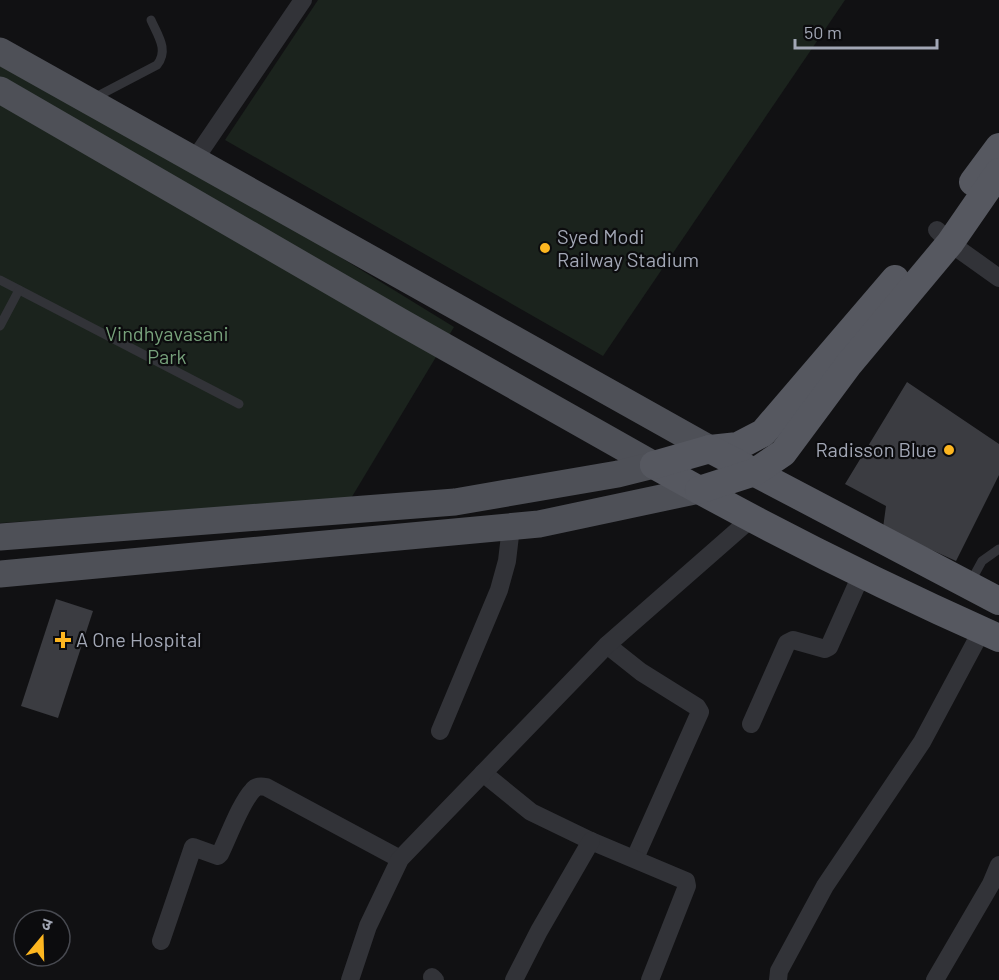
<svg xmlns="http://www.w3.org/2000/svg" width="999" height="980" viewBox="0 0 999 980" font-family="Barlow,'Noto Sans Devanagari',sans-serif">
<rect width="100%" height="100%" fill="#111113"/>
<g fill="#1b231d">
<polygon points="318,0 845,0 603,356 225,140"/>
<polygon points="0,62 192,166 454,327 350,500 0,523"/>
</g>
<g fill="#3b3c41">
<polygon points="907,382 999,444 999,475 956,561 883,528 886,506 845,484"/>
<polygon points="56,599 93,611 58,718 21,706"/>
</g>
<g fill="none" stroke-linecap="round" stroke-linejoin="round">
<g stroke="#323338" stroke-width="9">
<path d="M92 99 157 65C169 50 158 36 151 20"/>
<polyline points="0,280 239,404"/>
<polyline points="0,326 19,290"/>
<polyline points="971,581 982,561 999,549"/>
</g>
<g stroke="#323338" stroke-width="18">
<polyline points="195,159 303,0"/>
<polyline points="937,230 950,243 999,278"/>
<polyline points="607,645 641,672 697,707 700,712 635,858"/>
<polyline points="751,724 787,643 793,640 825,649 829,647 862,573"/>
<polyline points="440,731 499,590 507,561 511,527"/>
<polyline points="483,773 531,812 591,841 686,881 687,886 650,980"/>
<path d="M161 941 193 847 218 856 220 854C228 838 241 802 253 790 256 786 261 786 266 787L400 859"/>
<polyline points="432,977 435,980"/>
<polyline points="350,980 368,926 400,859 607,645 753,517"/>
<polyline points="514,980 539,931 591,841"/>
<polyline points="778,980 779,971 825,886 922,742 982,630"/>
<polyline points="935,980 991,884 999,865"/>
</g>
<g stroke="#4e5057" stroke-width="27">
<polyline points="0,51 710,449"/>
<polyline points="0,90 401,322 654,465"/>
<polyline points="0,537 455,502 618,474 654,465"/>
<polyline points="0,574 539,524 699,490"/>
</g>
<g stroke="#565860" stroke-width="28">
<polyline points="973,182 999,147"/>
<polyline points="710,449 738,446 763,433 895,279"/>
<path d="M654 465C766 528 882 586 999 638"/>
<polyline points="654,465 710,449 999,601"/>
<polyline points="699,490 755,472 783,453 849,364 950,243 999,172"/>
</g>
</g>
<g fill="#fdb620" stroke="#0c0c0e" stroke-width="2">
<circle cx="545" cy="248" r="6"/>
<circle cx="949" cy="450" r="6"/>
<path d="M60 631h6v6h6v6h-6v6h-6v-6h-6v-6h6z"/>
</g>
<g text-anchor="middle" stroke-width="4.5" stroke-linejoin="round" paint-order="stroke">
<g font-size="20" fill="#a2a7b5" stroke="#0c0c0e" text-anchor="start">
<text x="557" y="244">Syed Modi<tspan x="557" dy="23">Railway Stadium</tspan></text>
<text x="937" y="457" text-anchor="end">Radisson Blue</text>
<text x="76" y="647">A One Hospital</text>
</g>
<g font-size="20" fill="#77a17b" stroke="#0c0c0e">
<text x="167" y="341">Vindhyavasani<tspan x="167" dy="23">Park</tspan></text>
</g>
</g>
<g transform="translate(42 938) rotate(19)"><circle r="28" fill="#0c0c0e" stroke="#484a51" stroke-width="1.5"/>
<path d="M0-4.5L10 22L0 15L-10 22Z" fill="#fdb620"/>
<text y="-9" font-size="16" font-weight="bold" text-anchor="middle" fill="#a2a7b5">उ</text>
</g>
<path d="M795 39v9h142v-9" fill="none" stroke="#a2a7b5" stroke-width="3"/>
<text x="804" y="39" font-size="18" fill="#a2a7b5" stroke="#0c0c0e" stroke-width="4.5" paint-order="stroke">50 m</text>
</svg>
